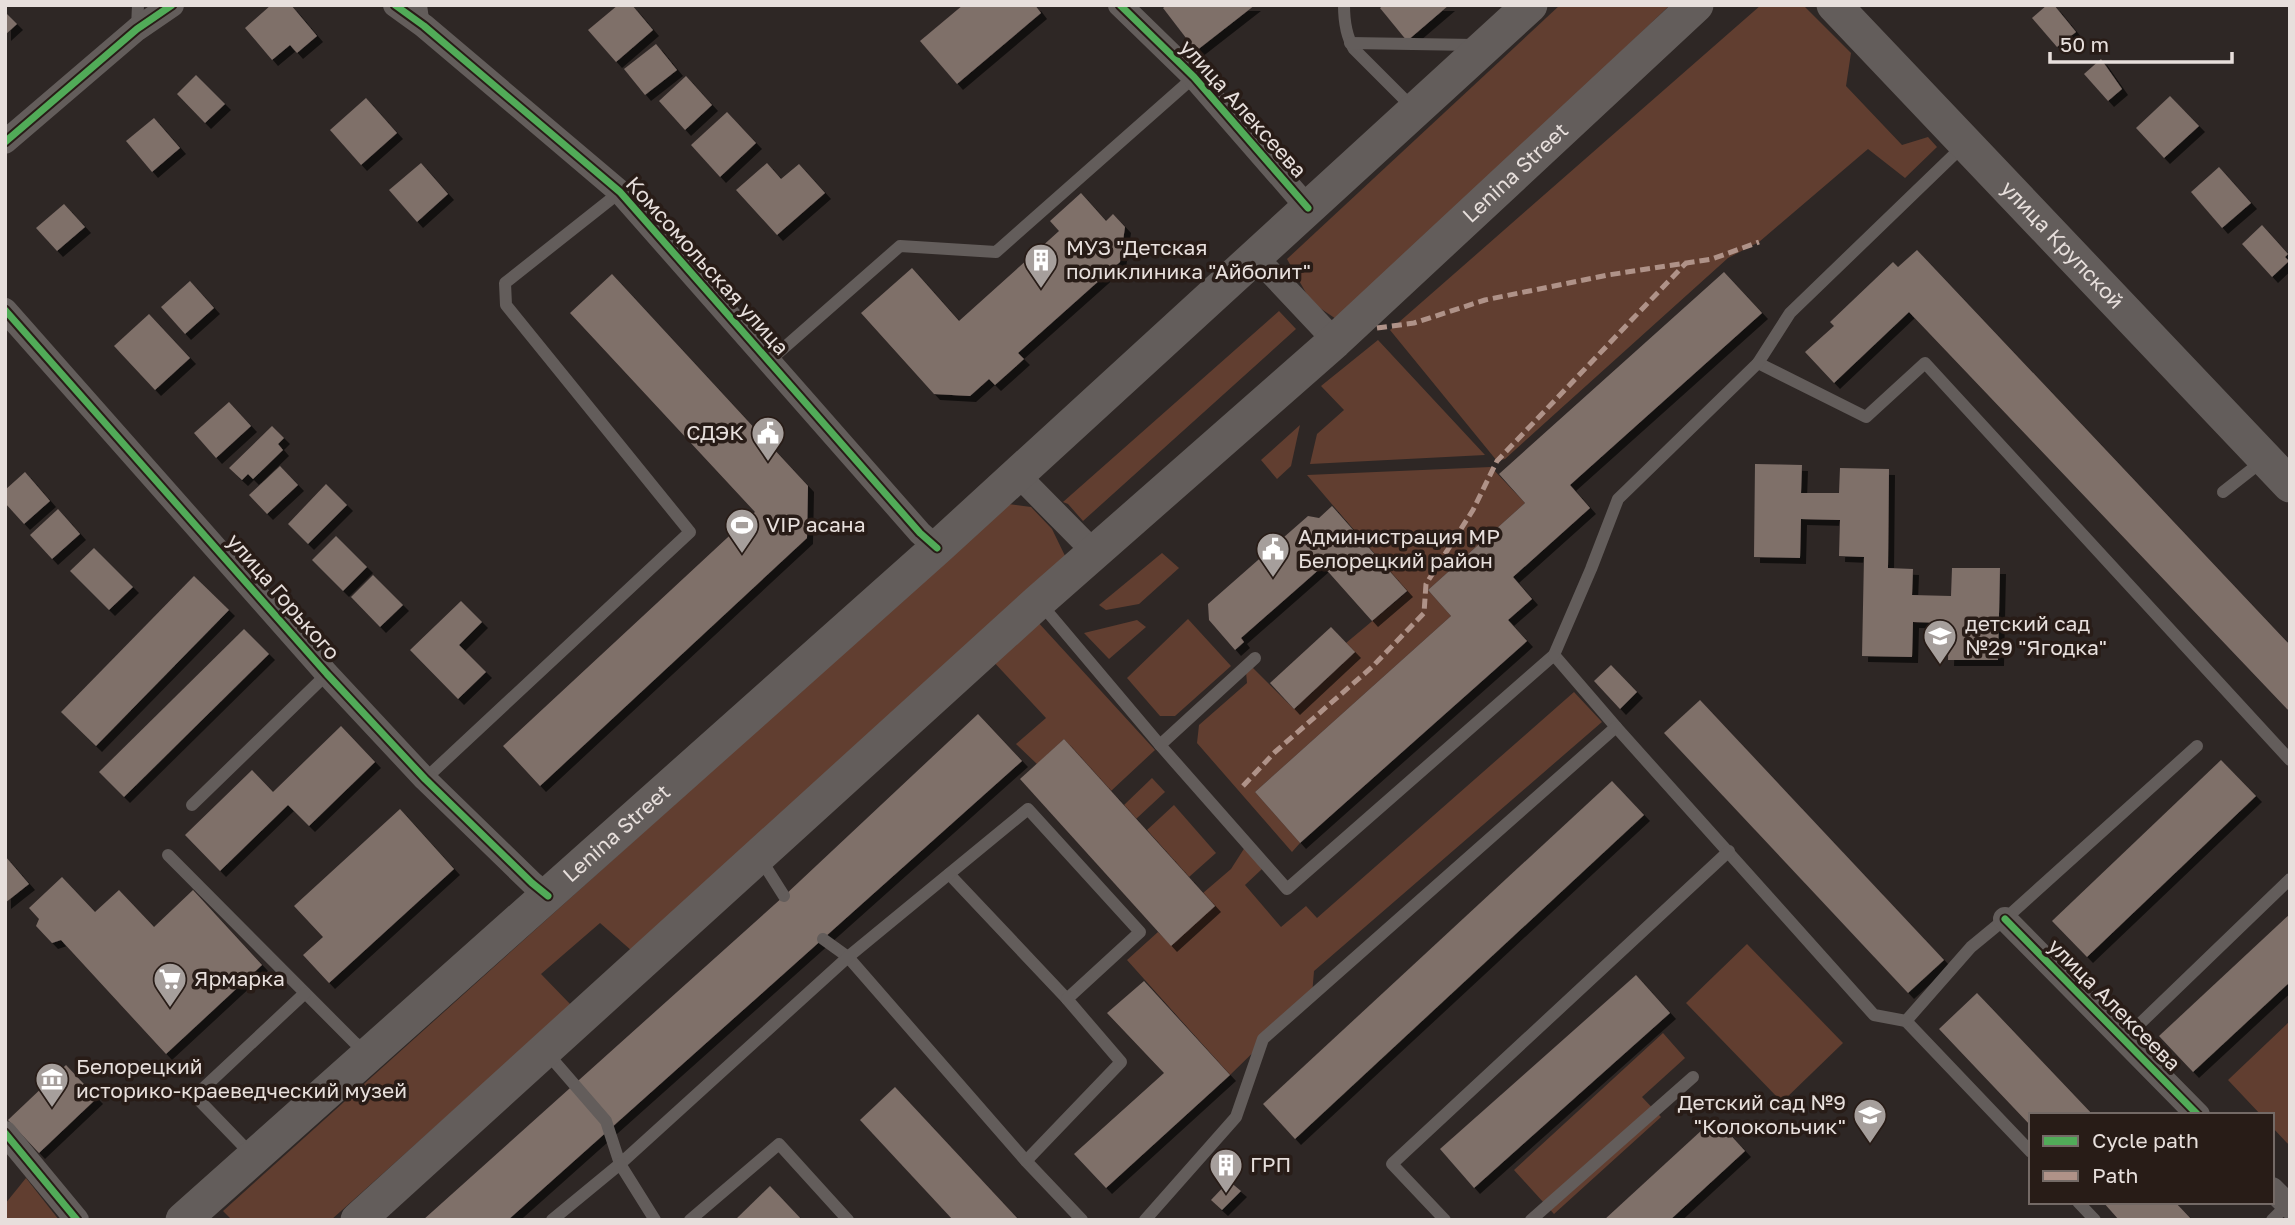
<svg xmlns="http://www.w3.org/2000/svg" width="2295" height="1225" viewBox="0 0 2295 1225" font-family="'Golos Text',sans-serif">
<defs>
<filter id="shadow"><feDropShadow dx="6" dy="6" stdDeviation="0" flood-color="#0009"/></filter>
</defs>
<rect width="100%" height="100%" fill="#2e2725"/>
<g fill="#613e30">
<polygon points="1560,5 1670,5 1339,321 1311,302 1287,259"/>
<polygon points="1761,5 1803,5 1851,53 1846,86 1902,145 1928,137 1937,147 1905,178 1868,149 1759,242 1728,258 1505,459 1497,461 1390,330"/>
<polygon points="1279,311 1296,329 1083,521 1068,504 1063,502"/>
<polygon points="1378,340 1485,455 1310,464 1317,434 1344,410 1321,386"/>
<polygon points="1300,425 1291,466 1277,479 1261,460"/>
<polygon points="1491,467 1525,503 1428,590 1451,616 1255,792 1300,843 1292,852 1197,743 1199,725 1247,683 1245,660 1294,709 1354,653 1346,643 1407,592 1307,475"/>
<polygon points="1008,504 1031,507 1052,529 1067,560 632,951 600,923 541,974 571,1005 331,1220 232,1220 223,1211"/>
<polygon points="1162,553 1179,568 1139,604 1106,610 1099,605"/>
<polygon points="1188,619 1231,666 1175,716 1160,716 1127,678"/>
<polygon points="1036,620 1155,750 1111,791 1064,739 1037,764 1016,744 1046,718 991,659"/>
<polygon points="1137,620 1146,627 1109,659 1084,633"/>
<polygon points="1574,692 1602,722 1314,971 1312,995 1230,1075 1127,960 1158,932 1171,945 1203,893 1231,869 1247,844 1262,869 1245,885 1281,927 1306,906 1317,918"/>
<polygon points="1152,778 1165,792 1136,819 1124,805"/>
<polygon points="1174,805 1216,853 1189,877 1147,830"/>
<polygon points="1747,944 1843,1043 1782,1102 1686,1003"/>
<polygon points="2290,1021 2290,1146 2272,1127 2272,1115 2261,1115 2228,1080"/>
<polygon points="1663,1033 1685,1058 1642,1097 1661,1117 1554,1214 1514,1170"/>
<polygon points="26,1178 59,1220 5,1220 5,1204"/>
</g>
<g fill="#7f6f69" filter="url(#shadow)">
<polygon points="271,5 291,5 317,36 297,53 290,45 272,60 245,28"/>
<polygon points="618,5 632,5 653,30 616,62 588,30"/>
<polygon points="963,5 1035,5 1041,13 957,84 920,41"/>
<polygon points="1167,5 1255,5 1196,51 1163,8"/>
<polygon points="1384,5 1449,5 1407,41 1380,8"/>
<polygon points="2047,5 2054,5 2076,32 2057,47 2032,18"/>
<polygon points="5,12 17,24 5,35"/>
<polygon points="656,44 677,70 645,95 624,69"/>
<polygon points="2101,59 2122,89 2108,101 2084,74"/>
<polygon points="196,75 225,104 205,123 177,94"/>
<polygon points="686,76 712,105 685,130 659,101"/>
<polygon points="2170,96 2199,126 2164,158 2136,128"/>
<polygon points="366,98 397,133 361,165 330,130"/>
<polygon points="727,112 756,143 720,177 691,145"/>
<polygon points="154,118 180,148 152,172 126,141"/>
<polygon points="421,163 448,194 417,222 389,190"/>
<polygon points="767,163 781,179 799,164 825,193 777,235 736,190"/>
<polygon points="2219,167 2251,203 2222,228 2191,192"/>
<polygon points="1081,193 1106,221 1113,214 1125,227 1120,262 1018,353 1024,359 995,385 989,379 970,396 934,394 861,313 912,268 959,321 1059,231 1050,221"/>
<polygon points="64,204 85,227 57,251 36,228"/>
<polygon points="2262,225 2288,254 2285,257 2289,261 2272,277 2242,244"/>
<polygon points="1917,250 2290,645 2290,712 1909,312 1834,383 1805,352 1834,326 1830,322 1893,262 1898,267"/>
<polygon points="1724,272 1762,313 1570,485 1590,508 1513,577 1532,599 1508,620 1527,641 1300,843 1255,792 1451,616 1428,590 1525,503 1499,474"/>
<polygon points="612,274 808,486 807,538 540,786 503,746 755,512 570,313"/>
<polygon points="190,281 214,308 185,334 161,307"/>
<polygon points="149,314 190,358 155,390 114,346"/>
<polygon points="229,402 251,426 216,458 194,433"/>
<polygon points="272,426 284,438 278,444 283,450 253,479 248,474 242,480 229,468"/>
<polygon points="1755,464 1802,465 1801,493 1839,493 1840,468 1889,469 1888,568 1913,569 1912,595 1951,596 1952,568 2000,568 1998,660 1948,660 1949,623 1913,622 1912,657 1862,656 1864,557 1839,556 1840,520 1801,519 1800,558 1754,557"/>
<polygon points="280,466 298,485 267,514 249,495"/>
<polygon points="25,472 50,501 24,524 5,503 5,490"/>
<polygon points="326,484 347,505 308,544 288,524"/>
<polygon points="1332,506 1407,591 1372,621 1323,566 1241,638 1244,642 1235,650 1209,620 1208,604 1308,516 1319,518"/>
<polygon points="58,509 80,534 52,559 30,535"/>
<polygon points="336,536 367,567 343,591 312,560"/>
<polygon points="94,548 133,587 109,610 70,571"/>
<polygon points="373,575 403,605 380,627 351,597"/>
<polygon points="194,576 229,610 96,746 61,712"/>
<polygon points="461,601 482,622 459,645 486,672 458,699 410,650"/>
<polygon points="1331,627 1355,652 1294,709 1270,683"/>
<polygon points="244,629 269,654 124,797 99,772"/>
<polygon points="1611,665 1637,692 1620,709 1594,681"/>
<polygon points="1700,700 1944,960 1908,993 1664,733"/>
<polygon points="978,714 1022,761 508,1220 423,1220 784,896"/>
<polygon points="341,726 375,762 309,826 288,805 220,871 185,835 252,770 273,792"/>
<polygon points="1064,739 1215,906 1171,946 1020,779"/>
<polygon points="2221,760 2256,796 2087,957 2052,921"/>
<polygon points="1612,781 1644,815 1295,1139 1263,1104"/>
<polygon points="400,809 454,869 329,983 303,955 323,937 294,906"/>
<polygon points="5,856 29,884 5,903"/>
<polygon points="62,877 95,912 119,890 154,927 193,890 262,965 166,1054 61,940 52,943 36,926 39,919 29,908"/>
<polygon points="2290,914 2290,982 2193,1072 2159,1036"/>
<polygon points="1636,975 1670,1013 1474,1188 1440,1149"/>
<polygon points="1144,981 1230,1075 1106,1188 1074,1154 1164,1073 1107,1013"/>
<polygon points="1977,993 2093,1115 2031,1115 2031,1126 1939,1029"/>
<polygon points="66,1065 97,1098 39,1153 8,1120"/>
<polygon points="895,1087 1019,1220 953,1220 860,1120"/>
<polygon points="1715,1118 1745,1151 1670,1220 1604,1220"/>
<polygon points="1229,1181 1241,1191 1222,1210 1211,1200"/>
<polygon points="770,1186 802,1220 735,1220"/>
<polygon points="2103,1202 2175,1202 2192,1220 2119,1220"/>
</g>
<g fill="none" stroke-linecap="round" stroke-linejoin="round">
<g stroke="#635d5b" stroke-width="12">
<polyline points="421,5 424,26"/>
<path d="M1344 5C1344 20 1346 36 1354 49L1415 110"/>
<polyline points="137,28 138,5"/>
<polyline points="1350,43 1475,45"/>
<polyline points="769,361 900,246 996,252 1194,77"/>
<polyline points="1758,363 1866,417 1925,363 2290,760"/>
<polyline points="2223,492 2265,459"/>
<polyline points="1041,604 1160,745 1287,889 1554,655 1616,727"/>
<polyline points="1554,655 1591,569 1618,499 1758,363 1790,313 1963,146"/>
<polyline points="1160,745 1255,658"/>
<polyline points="425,779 690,532 506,305 505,283 620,192"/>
<polyline points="192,805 327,674"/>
<polyline points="168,855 354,1042 367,1052"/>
<polyline points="760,858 784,896"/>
<polyline points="949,874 1067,999"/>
<polyline points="823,939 848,957 1026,1161 1082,1220"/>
<polyline points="1906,1021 2031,1152"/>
<polyline points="2124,1039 2290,879"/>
<polyline points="547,1053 606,1121 620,1164 848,957 1028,809 1140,932 1067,999 1121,1062 1026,1161"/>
<polyline points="253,1156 195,1096 305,993"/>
<polyline points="2078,1202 2095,1220"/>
<polyline points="552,1220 620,1164 655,1220"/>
<polyline points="690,1220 779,1144 848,1220"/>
<polyline points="1145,1220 1236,1117 1263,1039 1616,727 1874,1015 1906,1021 1971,947 2005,919 2197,746"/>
<polyline points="1445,1220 1392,1164 1729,851"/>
<polyline points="1531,1220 1693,1077"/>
<polyline points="2272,1220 2289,1203"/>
</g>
<g stroke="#635d5b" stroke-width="24">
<polyline points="395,5 424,26 620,192 920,533 937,548"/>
<polyline points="1120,5 1194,77 1308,208"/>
<polyline points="5,142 137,29 172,5"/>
<polyline points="1255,256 1335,341"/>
<polyline points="5,310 327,674 425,779 532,883 548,896"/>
<polyline points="1017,474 1094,552"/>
<polyline points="2005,919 2198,1115"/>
<polyline points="5,1133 77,1220"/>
<polyline points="2272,1189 2290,1207"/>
</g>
<g stroke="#635d5b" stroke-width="35">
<path id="s1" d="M1834 5 2290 485"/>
<path id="s2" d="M183 1220 937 548 1530 5"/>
<path id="s3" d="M358 1220 1038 602 1335 341 1696 5"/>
</g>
<g stroke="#af9288" stroke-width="5" stroke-dasharray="10 5" stroke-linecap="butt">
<polyline points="1377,328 1414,323 1485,300 1608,275 1712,259 1759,242"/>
<polyline points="1243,786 1275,752 1372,667 1424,613 1426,584 1473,510 1497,461 1686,263"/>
</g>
<defs>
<g id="cycleway">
<polyline points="395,5 424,26 620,192 920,533 937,548"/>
<polyline points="1120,5 1194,77 1308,208"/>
<polyline points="5,142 137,29 172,5"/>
<polyline points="5,310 327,674 425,779 532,883 548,896"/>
<polyline points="2005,919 2198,1115"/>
<polyline points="5,1133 77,1220"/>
</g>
</defs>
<use href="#cycleway" stroke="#281c17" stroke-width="11"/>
<use href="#cycleway" stroke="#51ab58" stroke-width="7"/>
</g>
<defs>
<symbol id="building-pin" viewBox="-11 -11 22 30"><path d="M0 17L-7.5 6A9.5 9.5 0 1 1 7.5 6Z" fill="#a69f9c" stroke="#281c17"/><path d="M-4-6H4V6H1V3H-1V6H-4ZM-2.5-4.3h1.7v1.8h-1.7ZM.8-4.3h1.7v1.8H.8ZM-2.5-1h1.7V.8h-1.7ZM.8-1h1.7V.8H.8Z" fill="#fff"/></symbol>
<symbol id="civic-pin" viewBox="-11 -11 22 30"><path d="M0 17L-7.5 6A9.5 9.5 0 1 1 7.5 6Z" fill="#a69f9c" stroke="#281c17"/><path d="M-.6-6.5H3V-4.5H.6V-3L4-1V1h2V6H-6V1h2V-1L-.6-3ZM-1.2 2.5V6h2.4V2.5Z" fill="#fff"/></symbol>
<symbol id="stadium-pin" viewBox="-11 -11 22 30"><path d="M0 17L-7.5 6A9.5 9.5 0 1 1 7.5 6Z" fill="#a69f9c" stroke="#281c17"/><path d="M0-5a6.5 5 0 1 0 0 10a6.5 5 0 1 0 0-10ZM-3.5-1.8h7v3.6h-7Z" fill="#fff"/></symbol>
<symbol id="school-pin" viewBox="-11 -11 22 30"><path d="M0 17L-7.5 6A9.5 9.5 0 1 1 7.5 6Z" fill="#a69f9c" stroke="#281c17"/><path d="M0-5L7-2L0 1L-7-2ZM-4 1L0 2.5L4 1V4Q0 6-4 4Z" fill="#fff"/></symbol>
<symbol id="supermarket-pin" viewBox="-11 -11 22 30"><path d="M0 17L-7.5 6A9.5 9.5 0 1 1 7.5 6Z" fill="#a69f9c" stroke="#281c17"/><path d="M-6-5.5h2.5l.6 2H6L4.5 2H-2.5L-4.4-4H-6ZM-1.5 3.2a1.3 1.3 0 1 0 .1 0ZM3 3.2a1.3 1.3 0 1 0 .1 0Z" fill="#fff"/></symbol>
<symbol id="museum-pin" viewBox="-11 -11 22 30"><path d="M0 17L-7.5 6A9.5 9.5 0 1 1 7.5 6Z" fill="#a69f9c" stroke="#281c17"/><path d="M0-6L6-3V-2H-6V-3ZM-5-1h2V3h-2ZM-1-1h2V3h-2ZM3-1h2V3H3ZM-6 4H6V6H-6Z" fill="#fff"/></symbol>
</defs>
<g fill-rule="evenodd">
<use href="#building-pin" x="1022" y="241" width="38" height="52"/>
<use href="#civic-pin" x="749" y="414" width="38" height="52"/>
<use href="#stadium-pin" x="723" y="506" width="38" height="52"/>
<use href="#civic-pin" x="1254" y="530" width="38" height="52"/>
<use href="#school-pin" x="1921" y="617" width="38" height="52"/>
<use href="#supermarket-pin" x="151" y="960" width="38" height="52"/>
<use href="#museum-pin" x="33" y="1060" width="38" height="52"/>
<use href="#school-pin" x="1851" y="1096" width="38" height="52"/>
<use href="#building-pin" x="1207" y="1146" width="38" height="52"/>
</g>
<g text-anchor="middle" stroke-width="7" stroke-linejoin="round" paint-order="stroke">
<g font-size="21" fill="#e7dfdc" stroke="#281c17">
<text transform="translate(1243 109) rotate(48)" y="7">улица Алексеева</text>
<text dy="7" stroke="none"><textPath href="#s3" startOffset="1561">Lenina Street</textPath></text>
<text dy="7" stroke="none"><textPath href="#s1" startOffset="331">улица Крупской</textPath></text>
<text transform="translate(707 266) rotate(48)" y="7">Комсомольская улица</text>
<text transform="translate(283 597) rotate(49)" y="7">улица Горького</text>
<text dy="7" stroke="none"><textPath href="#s2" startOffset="581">Lenina Street</textPath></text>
<text transform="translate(2114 1005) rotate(45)" y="7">улица Алексеева</text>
</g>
<g font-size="21" fill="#e7dfdc" stroke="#281c17" text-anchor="start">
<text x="1066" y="255">МУЗ "Детская<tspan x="1066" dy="24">поликлиника "Айболит"</tspan></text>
<text x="744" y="440" text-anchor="end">СДЭК</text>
<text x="766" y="532">VIP асана</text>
<text x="1298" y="544">Администрация МР<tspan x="1298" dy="24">Белорецкий район</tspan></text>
<text x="1965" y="631">детский сад<tspan x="1965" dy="24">№29 "Ягодка"</tspan></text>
<text x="194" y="986">Ярмарка</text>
<text x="76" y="1074">Белорецкий<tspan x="76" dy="24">историко-краеведческий музей</tspan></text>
<text x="1846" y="1110" text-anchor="end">Детский сад №9<tspan x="1846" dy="24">"Колокольчик"</tspan></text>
<text x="1250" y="1172">ГРП</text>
</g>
</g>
<rect width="2295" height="1225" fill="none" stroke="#e7dfdc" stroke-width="14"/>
<rect x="2029" y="1113" width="245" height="91" fill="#281c17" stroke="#746a66" stroke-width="2"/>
<rect x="2043" y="1136" width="35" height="10" fill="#51ab58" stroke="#746a66" stroke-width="2"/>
<text x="2092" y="1148" font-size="21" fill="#e7dfdc">Cycle path</text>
<rect x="2043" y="1171" width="35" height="10" fill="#af9288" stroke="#746a66" stroke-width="2"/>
<text x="2092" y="1183" font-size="21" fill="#e7dfdc">Path</text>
<path d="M2050 52v10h182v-10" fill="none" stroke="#e7dfdc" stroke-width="3.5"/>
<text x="2060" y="52" font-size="21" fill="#e7dfdc" stroke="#281c17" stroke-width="5" paint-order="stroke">50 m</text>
</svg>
